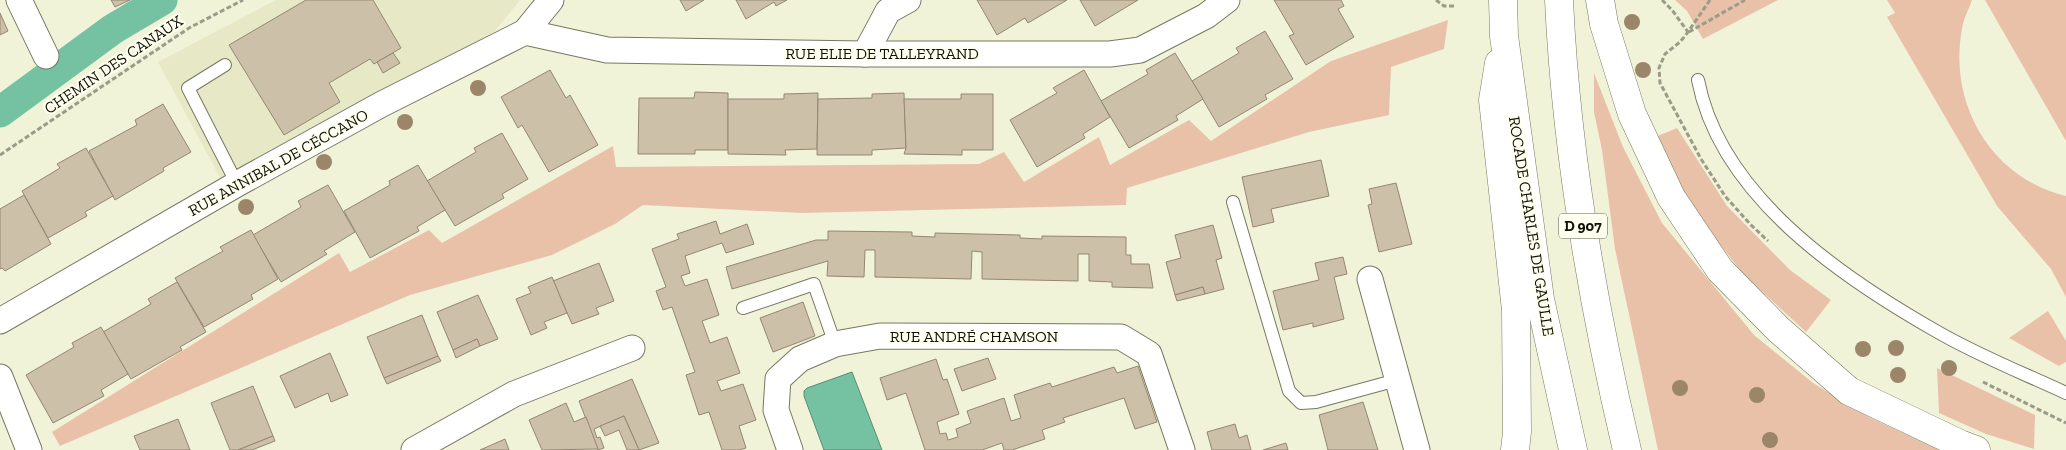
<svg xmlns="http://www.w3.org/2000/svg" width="2066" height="450" viewBox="0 0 2066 450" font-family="'Zilla Slab',serif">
<rect width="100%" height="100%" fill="#f1f3d9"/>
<polygon fill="#e6e8c6" points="276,0 520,0 495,31 224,185 158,62"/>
<g fill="#e9c1a9">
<polygon points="1675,0 1778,0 1703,39 1687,11"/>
<path d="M1887 0H1972C1969 9 1963 19 1962 29 1948 104 1991 178 2066 196V297L2051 269 1997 206 1887 17 1895 13Z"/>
<polygon points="1985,0 2066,0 2066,141"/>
<polygon points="1448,20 1444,49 1391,67 1389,115 1309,132 1127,188 1126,205 801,213 643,205 615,224 552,255 410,295 60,446 52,432 339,253 350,272 429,230 442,243 613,146 616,167 979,164 1004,152 1024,182 1099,137 1110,165 1189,120 1211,141 1331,61"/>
<polygon points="1594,73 1623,147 1662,223 1754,335 1813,383 1871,418 1939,450 1658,450 1615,249 1602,150 1594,112"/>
<polygon points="1677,128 1727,206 1790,270 1831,300 1806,332 1744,275 1687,202 1653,138"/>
<polygon points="2048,311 2066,341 2066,362 2059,366 2009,338"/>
<polygon points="1937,368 2035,415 2034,449 1986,434 1939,413"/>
</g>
<polygon fill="#74c2a2" stroke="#568d74" points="852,372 882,450 824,450 804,396 804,391 807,388"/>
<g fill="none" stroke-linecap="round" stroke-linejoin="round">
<polyline stroke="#74c2a2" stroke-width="31" points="0,112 113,29 162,0"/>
</g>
<g fill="#cdc0a9" stroke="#938772">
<polygon points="111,0 130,0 115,7"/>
<polygon points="306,0 373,0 401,48 374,64 370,59 329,83 340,102 284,135 229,45"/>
<polygon points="680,0 704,0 686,11"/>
<polygon points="736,0 787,0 776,6 774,2 746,19"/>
<polygon points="977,0 1067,0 1028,23 1025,18 997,35"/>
<polygon points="1080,0 1138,0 1095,26"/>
<polygon points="1274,0 1341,0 1344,6 1338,9 1354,37 1306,65 1289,36 1294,34"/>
<polygon points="0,13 8,31 0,35"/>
<polygon points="1265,31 1293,79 1265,95 1267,99 1219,127 1192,81 1239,53 1236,48"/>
<polygon points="393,53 400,63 383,73 377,62"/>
<polygon points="1175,53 1203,99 1176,116 1178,120 1129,148 1101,101 1148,74 1146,70"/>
<polygon points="550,70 566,98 570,95 598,145 549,172 522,125 518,128 501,97"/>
<polygon points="1084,70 1110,117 1083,134 1085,138 1037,167 1010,120 1057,93 1053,88"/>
<polygon points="695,92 728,93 728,150 695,150 695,154 638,154 639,98 694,98"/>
<polygon points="818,93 817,149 785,150 786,155 728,154 728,99 784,99 784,94"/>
<polygon points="904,93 906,148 872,150 872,155 817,155 818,99 872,98 872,94"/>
<polygon points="961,94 993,94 993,150 962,150 962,155 904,154 906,148 904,99 961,99"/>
<polygon points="163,104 191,152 163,168 164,171 115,200 89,151 137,125 135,120"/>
<polygon points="502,133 528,179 502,194 504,198 455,226 427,181 476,152 474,148"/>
<polygon points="86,148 113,196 85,212 87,216 48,238 22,191 60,168 57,164"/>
<polygon points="1321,160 1329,196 1271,209 1274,222 1253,227 1242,177"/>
<polygon points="418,165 445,210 417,227 419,231 370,258 344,211 390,185 389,181"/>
<polygon points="1396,183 1412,244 1379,252 1368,205 1372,204 1369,189"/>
<polygon points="328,185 355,232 324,251 327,254 281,282 253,235 301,207 298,201"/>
<polygon points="24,195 51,244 5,271 2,268 0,269 0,209"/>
<polygon points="716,221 720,234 747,224 754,244 726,253 722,243 685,256 690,273 681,276 685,286 707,279 719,315 702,321 710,343 727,337 740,373 717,381 721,391 743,384 756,420 739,426 746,448 739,450 722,450 709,412 699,415 686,375 695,372 672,307 663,310 656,291 666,287 652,249 679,239 677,234"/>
<polygon points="1213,225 1222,258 1216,260 1224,289 1205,294 1203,287 1175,295 1166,262 1181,258 1175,235"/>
<polygon points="251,230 278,279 251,295 253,299 204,327 175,278 223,251 220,247"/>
<polygon points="828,231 912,232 912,236 935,237 935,233 1020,235 1020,238 1042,239 1042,236 1126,237 1126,255 1131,255 1131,264 1149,264 1153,288 1112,287 1112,282 1089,281 1089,254 1078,254 1078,281 982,279 982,252 972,251 971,279 875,277 875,250 865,250 864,277 827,276 828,261 732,289 726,267 816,240 828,240"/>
<polygon points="1343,257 1347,274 1334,277 1344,319 1313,327 1313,323 1283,330 1273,291 1319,280 1315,263"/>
<polygon points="599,263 614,301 596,308 599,314 572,324 553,281"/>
<polygon points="552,277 567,313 544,322 547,328 531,335 516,299 531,293 528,287"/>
<polygon points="177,282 206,332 180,347 182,350 131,379 103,332 151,304 148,299"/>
<polygon points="1203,287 1205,294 1177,301 1175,295"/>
<polygon points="478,295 498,339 480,346 477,339 453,350 437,312"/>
<polygon points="803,302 815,336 773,352 760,318"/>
<polygon points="422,315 438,356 384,378 367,337"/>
<polygon points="101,327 128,374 101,390 104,396 53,423 26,375 74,347 72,343"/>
<polygon points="477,339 480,346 456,358 453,350"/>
<polygon points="330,353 348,395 331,402 328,393 295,408 280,376"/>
<polygon points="438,356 441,361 387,384 384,378"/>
<polygon points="988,358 996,379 962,391 954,369"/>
<polygon points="936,359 943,380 947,379 959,414 937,422 940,434 946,433 948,440 958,437 956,429 971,423 967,411 1004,398 1011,421 1021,418 1014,395 1050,383 1052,387 1114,367 1117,373 1138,366 1157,422 1135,429 1124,398 1063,418 1065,422 1042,430 1045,439 1012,450 1004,450 1002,443 982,450 925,450 906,393 887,400 880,378"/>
<polygon points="632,379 659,443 639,450 624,416 594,429 597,438 600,437 604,448 598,450 579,401"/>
<polygon points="253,386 273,436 238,450 230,450 211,403"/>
<polygon points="1363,402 1378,450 1328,450 1319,415"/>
<polygon points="566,403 574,422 586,417 598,449 542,450 529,420"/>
<polygon points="624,416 639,450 627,450 619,430 605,436 600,426"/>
<polygon points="178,419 190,450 140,450 134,436"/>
<polygon points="1235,424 1239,438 1247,435 1251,450 1212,450 1207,432"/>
<polygon points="273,436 275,441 252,450 238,450"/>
<polygon points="505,439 509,450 480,450"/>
<polygon points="1286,443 1288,450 1263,450"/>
</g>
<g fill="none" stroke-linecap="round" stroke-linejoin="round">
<defs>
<g id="lane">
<polyline points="225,65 188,88 237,184"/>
<path d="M1698 80C1720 195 1841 277 1936 331 1977 355 2023 373 2066 393"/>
<polyline points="1233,202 1289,391 1301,403 1316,402 1397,380"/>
<polyline points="743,308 814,284 835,344"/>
</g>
<g id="street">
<polyline points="19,0 46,56"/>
<polyline points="525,32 607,50 865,54 1110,54 1140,50 1206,16 1227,0"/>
<polyline points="865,54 888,11 908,0"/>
<polyline points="1370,279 1417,450"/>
<polyline points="0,321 237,184 382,104 525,32 551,0"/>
<polyline points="0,377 29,450"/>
<polyline points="414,450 514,394 632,348"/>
<polyline points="790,450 776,410 778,379 800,359 835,344 880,336 1121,337 1149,354 1182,450"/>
</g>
<g id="highway">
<polyline points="1503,0 1504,36 1540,299 1573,450"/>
<path d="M1559 0C1566 152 1592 302 1627 450"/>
<polyline points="1600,0 1604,24 1632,114 1671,197 1720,270 1778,329 1849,391 1960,444 1976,450"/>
<polyline points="1499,63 1493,100 1516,310 1517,432 1515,450"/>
</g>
</defs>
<use href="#lane" stroke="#777861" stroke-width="14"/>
<use href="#street" stroke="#777861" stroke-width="27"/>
<use href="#highway" stroke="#777861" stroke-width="29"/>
<g stroke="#9a9b88" stroke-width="3" stroke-dasharray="5 2.5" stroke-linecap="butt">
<polyline points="1436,0 1444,6 1456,6"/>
<polyline points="1662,0 1672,10 1688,32"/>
<polyline points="1710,0 1688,32 1680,42 1665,54 1659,68 1660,83 1701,159 1725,196 1750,224 1768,241"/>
<polyline points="1689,32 1745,0"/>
<polyline points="0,155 189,28 243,0"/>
<polyline points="1983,382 2066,423"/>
</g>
<use href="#lane" stroke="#fff" stroke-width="12"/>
<use href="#street" stroke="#fff" stroke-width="25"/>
<use href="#highway" stroke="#fff" stroke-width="28"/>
</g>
<g fill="#9b866a">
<circle cx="1632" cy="22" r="8"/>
<circle cx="1643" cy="70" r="8"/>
<circle cx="478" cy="88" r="8"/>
<circle cx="405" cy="122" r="8"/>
<circle cx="324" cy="162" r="8"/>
<circle cx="246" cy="207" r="8"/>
<circle cx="1896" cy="348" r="8"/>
<circle cx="1863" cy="349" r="8"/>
<circle cx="1949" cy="368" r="8"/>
<circle cx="1898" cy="375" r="8"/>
<circle cx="1680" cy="388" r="8"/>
<circle cx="1757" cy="395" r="8"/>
<circle cx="1770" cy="440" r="8"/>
</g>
<g text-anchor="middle" stroke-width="4.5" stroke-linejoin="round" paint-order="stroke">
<rect fill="#feffef" stroke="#58584d" stroke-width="1" x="1559" y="213.5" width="48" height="25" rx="4"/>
<g font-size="15" font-weight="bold" fill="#111108">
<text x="1583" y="231">D 907</text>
</g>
<g font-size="16" fill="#111108" stroke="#feffef">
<text x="882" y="59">RUE ELIE DE TALLEYRAND</text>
<text transform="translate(113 64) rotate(-34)" y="6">CHEMIN DES CANAUX</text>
<text transform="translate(278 162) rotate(-29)" y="6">RUE ANNIBAL DE CÉCCANO</text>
<text transform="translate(1532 226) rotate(81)" y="6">ROCADE CHARLES DE GAULLE</text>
<text x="974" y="342">RUE ANDRÉ CHAMSON</text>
</g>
</g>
</svg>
